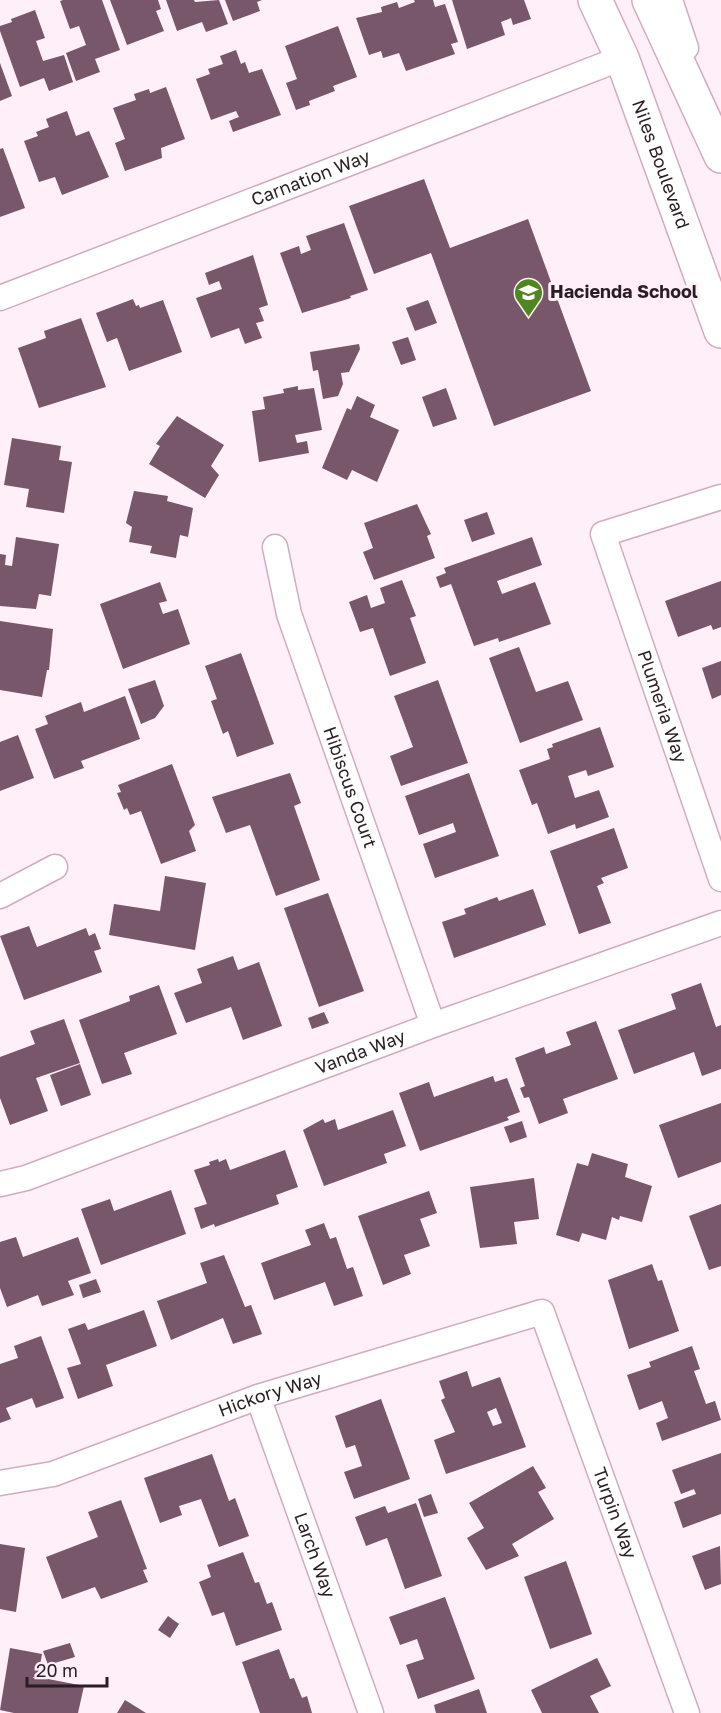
<svg xmlns="http://www.w3.org/2000/svg" width="721" height="1713" viewBox="0 0 721 1713" font-family="'Golos Text',sans-serif">
<rect width="100%" height="100%" fill="#ffeff8"/>
<g fill="#775769" fill-rule="evenodd">
<polygon points="63,0 102,0 120,50 95,59 100,72 76,81 66,53 86,45 79,26 70,29 60,1"/>
<polygon points="110,0 158,0 161,9 156,11 164,31 127,45"/>
<polygon points="166,0 194,0 195,2 219,0 228,24 206,32 202,22 177,31"/>
<polygon points="225,0 262,0 257,2 260,11 233,21"/>
<polygon points="414,0 433,0 435,7 445,4 458,42 451,44 455,54 406,71 399,53 383,58 381,51 369,55 356,18 382,12 381,7 397,2 399,8 415,2"/>
<polygon points="452,0 524,0 531,19 513,25 511,18 501,22 505,35 467,49"/>
<polygon points="35,10 45,38 36,41 43,61 64,55 73,82 49,91 44,78 20,87 0,31 0,26 12,22 11,19"/>
<polygon points="338,26 357,77 333,86 335,91 309,101 310,105 296,110 286,83 297,79 285,46"/>
<polygon points="236,50 241,64 245,62 249,73 262,69 281,115 233,132 229,121 239,117 236,111 211,120 196,79 210,74 208,69 223,64 220,56"/>
<polygon points="0,63 12,96 0,101"/>
<polygon points="166,87 185,139 161,148 162,158 125,171 115,143 125,139 113,108 136,100 134,94 149,89 150,93"/>
<polygon points="67,111 76,136 89,131 109,177 62,195 55,177 39,182 24,141 38,136 36,132 49,127 46,119"/>
<polygon points="3,148 25,208 0,217 0,149"/>
<polygon points="424,179 450,248 528,219 591,391 494,426 431,253 374,274 349,206"/>
<polygon points="344,223 368,290 350,296 351,298 302,313 280,253 299,246 301,254 311,250 306,236"/>
<polygon points="253,255 268,305 259,308 264,321 256,323 262,338 245,344 239,328 211,338 196,298 222,289 219,281 209,285 205,273"/>
<polygon points="133,299 136,306 139,305 140,308 163,300 182,352 129,371 117,338 107,342 96,313"/>
<polygon points="428,300 437,323 415,331 406,308"/>
<polygon points="81,318 106,387 39,408 18,348 46,338 44,331"/>
<polygon points="408,337 416,360 401,365 392,342"/>
<polygon points="359,344 360,349 349,372 341,373 343,384 338,396 323,399 318,370 313,371 310,352"/>
<polygon points="298,386 298,390 314,388 322,430 295,435 297,443 307,441 309,453 259,462 252,411 265,409 263,397 284,393 283,389"/>
<polygon points="446,388 457,419 433,427 422,397"/>
<polygon points="357,396 375,405 370,417 399,430 377,482 352,470 347,480 322,468 347,408 351,410"/>
<polygon points="177,416 224,445 211,466 219,475 205,498 149,464 160,446 156,444"/>
<polygon points="12,438 61,446 59,460 72,462 64,513 26,507 29,489 4,485"/>
<polygon points="134,491 168,496 167,501 193,508 188,537 180,535 176,558 150,553 152,546 129,542 132,527 126,523"/>
<polygon points="417,504 431,534 427,536 435,558 374,580 363,552 373,548 364,523"/>
<polygon points="487,512 495,534 472,542 464,520"/>
<polygon points="16,537 59,544 51,596 39,594 36,609 0,606 0,554 6,555 5,565 12,566"/>
<polygon points="532,537 542,565 497,581 502,594 535,582 551,624 499,642 498,638 474,646 451,584 440,588 436,577 446,573 444,568"/>
<polygon points="402,580 416,616 410,618 426,663 390,676 373,628 360,632 349,602 367,595 371,608 385,603 380,588"/>
<polygon points="721,581 721,627 713,630 711,625 678,637 665,601"/>
<polygon points="160,582 167,601 159,603 163,614 178,609 190,644 123,669 100,604"/>
<polygon points="0,621 53,629 49,670 47,670 42,697 0,690"/>
<polygon points="519,647 536,692 568,681 583,720 520,743 489,658"/>
<polygon points="241,653 274,744 237,757 228,731 223,734 211,701 217,699 205,666"/>
<polygon points="721,661 721,695 712,699 702,668"/>
<polygon points="155,680 164,706 155,718 141,724 128,689"/>
<polygon points="438,680 468,763 401,786 390,756 413,747 394,696"/>
<polygon points="125,696 140,739 81,761 84,768 54,779 35,729 48,724 45,716 81,702 84,712"/>
<polygon points="600,727 614,767 588,776 586,770 568,776 575,798 599,790 609,817 576,829 575,824 548,834 537,803 532,805 519,770 550,759 547,749 553,747 552,744"/>
<polygon points="18,735 34,778 0,791 0,742"/>
<polygon points="172,764 195,825 189,831 196,851 161,864 141,811 130,815 127,808 124,810 117,793 121,792 118,785"/>
<polygon points="290,773 301,803 294,806 320,880 276,896 250,825 226,833 212,797"/>
<polygon points="469,773 499,856 435,878 423,844 456,832 453,823 419,835 405,796"/>
<polygon points="614,828 628,868 601,878 604,883 597,886 611,923 579,934 550,851"/>
<polygon points="165,876 206,883 195,950 109,935 114,904 160,911"/>
<polygon points="533,889 546,925 454,958 442,922 466,914 464,909 497,897 499,901"/>
<polygon points="328,893 364,991 319,1007 284,908"/>
<polygon points="29,926 37,947 86,928 89,936 95,933 101,949 94,951 102,972 24,1000 0,936"/>
<polygon points="233,956 238,970 259,962 282,1026 243,1040 231,1007 186,1023 174,993 202,983 197,969"/>
<polygon points="701,983 716,1027 721,1025 721,1069 702,1076 694,1052 634,1074 618,1030 676,1009 671,994"/>
<polygon points="159,985 177,1034 124,1053 132,1074 102,1084 79,1020 130,1001 129,996"/>
<polygon points="324,1012 329,1023 312,1029 308,1018"/>
<polygon points="64,1019 80,1063 36,1078 48,1111 10,1125 0,1098 0,1057 35,1044 30,1031"/>
<polygon points="596,1021 618,1079 563,1099 568,1113 539,1124 529,1097 524,1098 520,1088 525,1086 515,1058 544,1047 546,1054 571,1045 566,1032"/>
<polygon points="80,1064 91,1095 61,1106 50,1075"/>
<polygon points="493,1076 495,1082 507,1078 520,1112 507,1117 509,1120 420,1151 399,1093 429,1082 434,1097"/>
<polygon points="721,1103 721,1162 678,1178 659,1125"/>
<polygon points="393,1110 406,1146 384,1154 387,1163 324,1186 303,1130 323,1119 325,1123 335,1119 338,1130"/>
<polygon points="522,1121 527,1137 510,1143 504,1127"/>
<polygon points="285,1150 298,1187 276,1195 279,1204 215,1227 214,1224 201,1229 194,1208 207,1204 194,1170 210,1165 209,1162 218,1159 219,1162 226,1159 230,1170"/>
<polygon points="592,1153 628,1164 625,1177 652,1186 642,1222 620,1216 619,1220 612,1217 606,1240 582,1233 579,1242 556,1235 577,1163 588,1166"/>
<polygon points="534,1178 539,1219 514,1222 517,1244 480,1248 470,1187"/>
<polygon points="171,1190 186,1234 101,1265 81,1209 110,1199 114,1211"/>
<polygon points="429,1191 437,1213 420,1219 430,1246 404,1255 411,1274 383,1285 358,1216"/>
<polygon points="721,1204 721,1266 709,1270 689,1216"/>
<polygon points="324,1223 330,1239 336,1237 347,1269 353,1267 363,1296 334,1306 325,1282 274,1300 261,1263 311,1245 305,1230"/>
<polygon points="16,1237 23,1257 78,1237 91,1273 68,1281 74,1295 42,1306 38,1295 7,1307 0,1288 0,1242"/>
<polygon points="224,1255 245,1307 251,1305 262,1334 233,1344 223,1318 171,1340 157,1301 207,1283 200,1263"/>
<polygon points="652,1264 658,1281 662,1280 679,1331 629,1349 608,1280"/>
<polygon points="96,1279 101,1292 83,1298 79,1285"/>
<polygon points="144,1310 157,1346 106,1365 113,1386 78,1399 67,1368 81,1364 68,1329 85,1323 88,1330"/>
<polygon points="41,1336 64,1398 36,1408 32,1398 6,1408 11,1419 0,1423 0,1364 18,1358 14,1346"/>
<polygon points="692,1346 700,1369 694,1371 706,1404 715,1401 721,1420 662,1441 656,1423 668,1418 662,1401 639,1410 627,1375 651,1367 649,1362"/>
<path d="M467 1371 472 1387 500 1377 526 1447 446 1474 434 1440 455 1432 441 1400 445 1398 439 1381ZM496 1408 502 1423 493 1426 487 1412Z"/>
<polygon points="381,1399 410,1479 354,1499 344,1472 362,1466 355,1445 346,1448 335,1416"/>
<polygon points="721,1453 721,1514 683,1528 674,1502 696,1494 694,1489 681,1494 672,1470"/>
<polygon points="212,1454 229,1501 235,1498 249,1536 219,1547 201,1499 179,1506 182,1515 160,1523 144,1478"/>
<polygon points="533,1466 546,1488 538,1492 554,1519 512,1544 519,1556 486,1570 467,1538 484,1528 469,1503"/>
<polygon points="431,1494 438,1513 424,1517 418,1499"/>
<polygon points="121,1500 147,1569 143,1570 148,1582 101,1599 95,1587 62,1599 46,1557 98,1537 88,1512"/>
<polygon points="416,1503 442,1576 405,1589 387,1538 366,1546 355,1517 385,1506 388,1513"/>
<polygon points="0,1544 25,1548 16,1612 0,1609"/>
<polygon points="720,1546 721,1584 705,1590 692,1556"/>
<polygon points="243,1552 255,1583 259,1582 267,1604 272,1602 282,1630 236,1646 224,1612 212,1616 199,1582 211,1577 207,1565"/>
<polygon points="566,1561 592,1634 550,1649 524,1577"/>
<polygon points="445,1597 475,1679 418,1699 406,1665 424,1659 417,1639 400,1645 389,1617"/>
<polygon points="168,1616 179,1624 170,1638 158,1630"/>
<polygon points="70,1643 75,1657 48,1665 43,1651"/>
<polygon points="10,1648 42,1654 38,1677 84,1686 78,1713 14,1713 0,1710"/>
<polygon points="279,1649 290,1679 294,1678 302,1698 307,1696 312,1713 260,1713 242,1662"/>
<polygon points="597,1658 611,1686 590,1696 599,1713 542,1713 531,1690"/>
<polygon points="479,1689 487,1713 436,1713 434,1705"/>
<polygon points="125,1700 146,1713 117,1713"/>
</g>
<g fill="none" stroke-linecap="round" stroke-linejoin="round">
<defs>
<g id="street">
<polyline points="670,0 686,48"/>
<path id="s1" d="M0 298 622 58"/>
<path id="s2" d="M721 497 603 534 721 879"/>
<path id="s3" d="M275 547 289 614 433 1025"/>
<polyline points="0,896 55,867"/>
<path id="s4" d="M0 1184 26 1178 433 1025 721 923"/>
<path id="s5" d="M258 1397 371 1713"/>
<path id="s6" d="M0 1483 53 1474 258 1397 542 1312 687 1713"/>
</g>
<g id="secondary">
<path id="s7" d="M595 0 622 58 721 331"/>
<polyline points="649,0 721,156"/>
</g>
</defs>
<use href="#street" stroke="#d0acc0" stroke-width="27"/>
<use href="#secondary" stroke="#d0acc0" stroke-width="36"/>
<use href="#street" stroke="#fff" stroke-width="24"/>
<use href="#secondary" stroke="#fff" stroke-width="33"/>
</g>
<defs>
<symbol id="school-pin" viewBox="-11 -11 22 30"><path d="M0 17L-7.5 6A9.5 9.5 0 1 1 7.5 6Z" fill="#4f861e" stroke="#ffeff8"/><path d="M0-5L7-2L0 1L-7-2ZM-4 1L0 2.5L4 1V4Q0 6-4 4Z" fill="#fff"/></symbol>
</defs>
<g fill-rule="evenodd">
<use href="#school-pin" x="512" y="276" width="33" height="45"/>
</g>
<g text-anchor="middle" stroke-width="6" stroke-linejoin="round" paint-order="stroke">
<g font-size="18" fill="#2a1d24" stroke="#ffeff8">
<text dy="6" stroke="none"><textPath href="#s7" startOffset="177">Niles Boulevard</textPath></text>
<text dy="6" stroke="none"><textPath href="#s1" startOffset="333">Carnation Way</textPath></text>
<text dy="6" stroke="none"><textPath href="#s2" startOffset="306">Plumeria Way</textPath></text>
<text dy="6" stroke="none"><textPath href="#s3" startOffset="252">Hibiscus Court</textPath></text>
<text dy="6" stroke="none"><textPath href="#s4" startOffset="384">Vanda Way</textPath></text>
<text dy="6" stroke="none"><textPath href="#s6" startOffset="285">Hickory Way</textPath></text>
<text dy="6" stroke="none"><textPath href="#s6" startOffset="783">Turpin Way</textPath></text>
<text dy="6" stroke="none"><textPath href="#s5" startOffset="168">Larch Way</textPath></text>
</g>
<g font-size="18" font-weight="bold" fill="#2a1d24" stroke="#ffeff8" text-anchor="start">
<text x="550" y="298">Hacienda School</text>
</g>
</g>
<path d="M27 1677v9h80v-9" fill="none" stroke="#2a1d24" stroke-width="3"/>
<text x="36" y="1677" font-size="18" fill="#2a1d24" stroke="#ffeff8" stroke-width="4.5" paint-order="stroke">20 m</text>
</svg>
